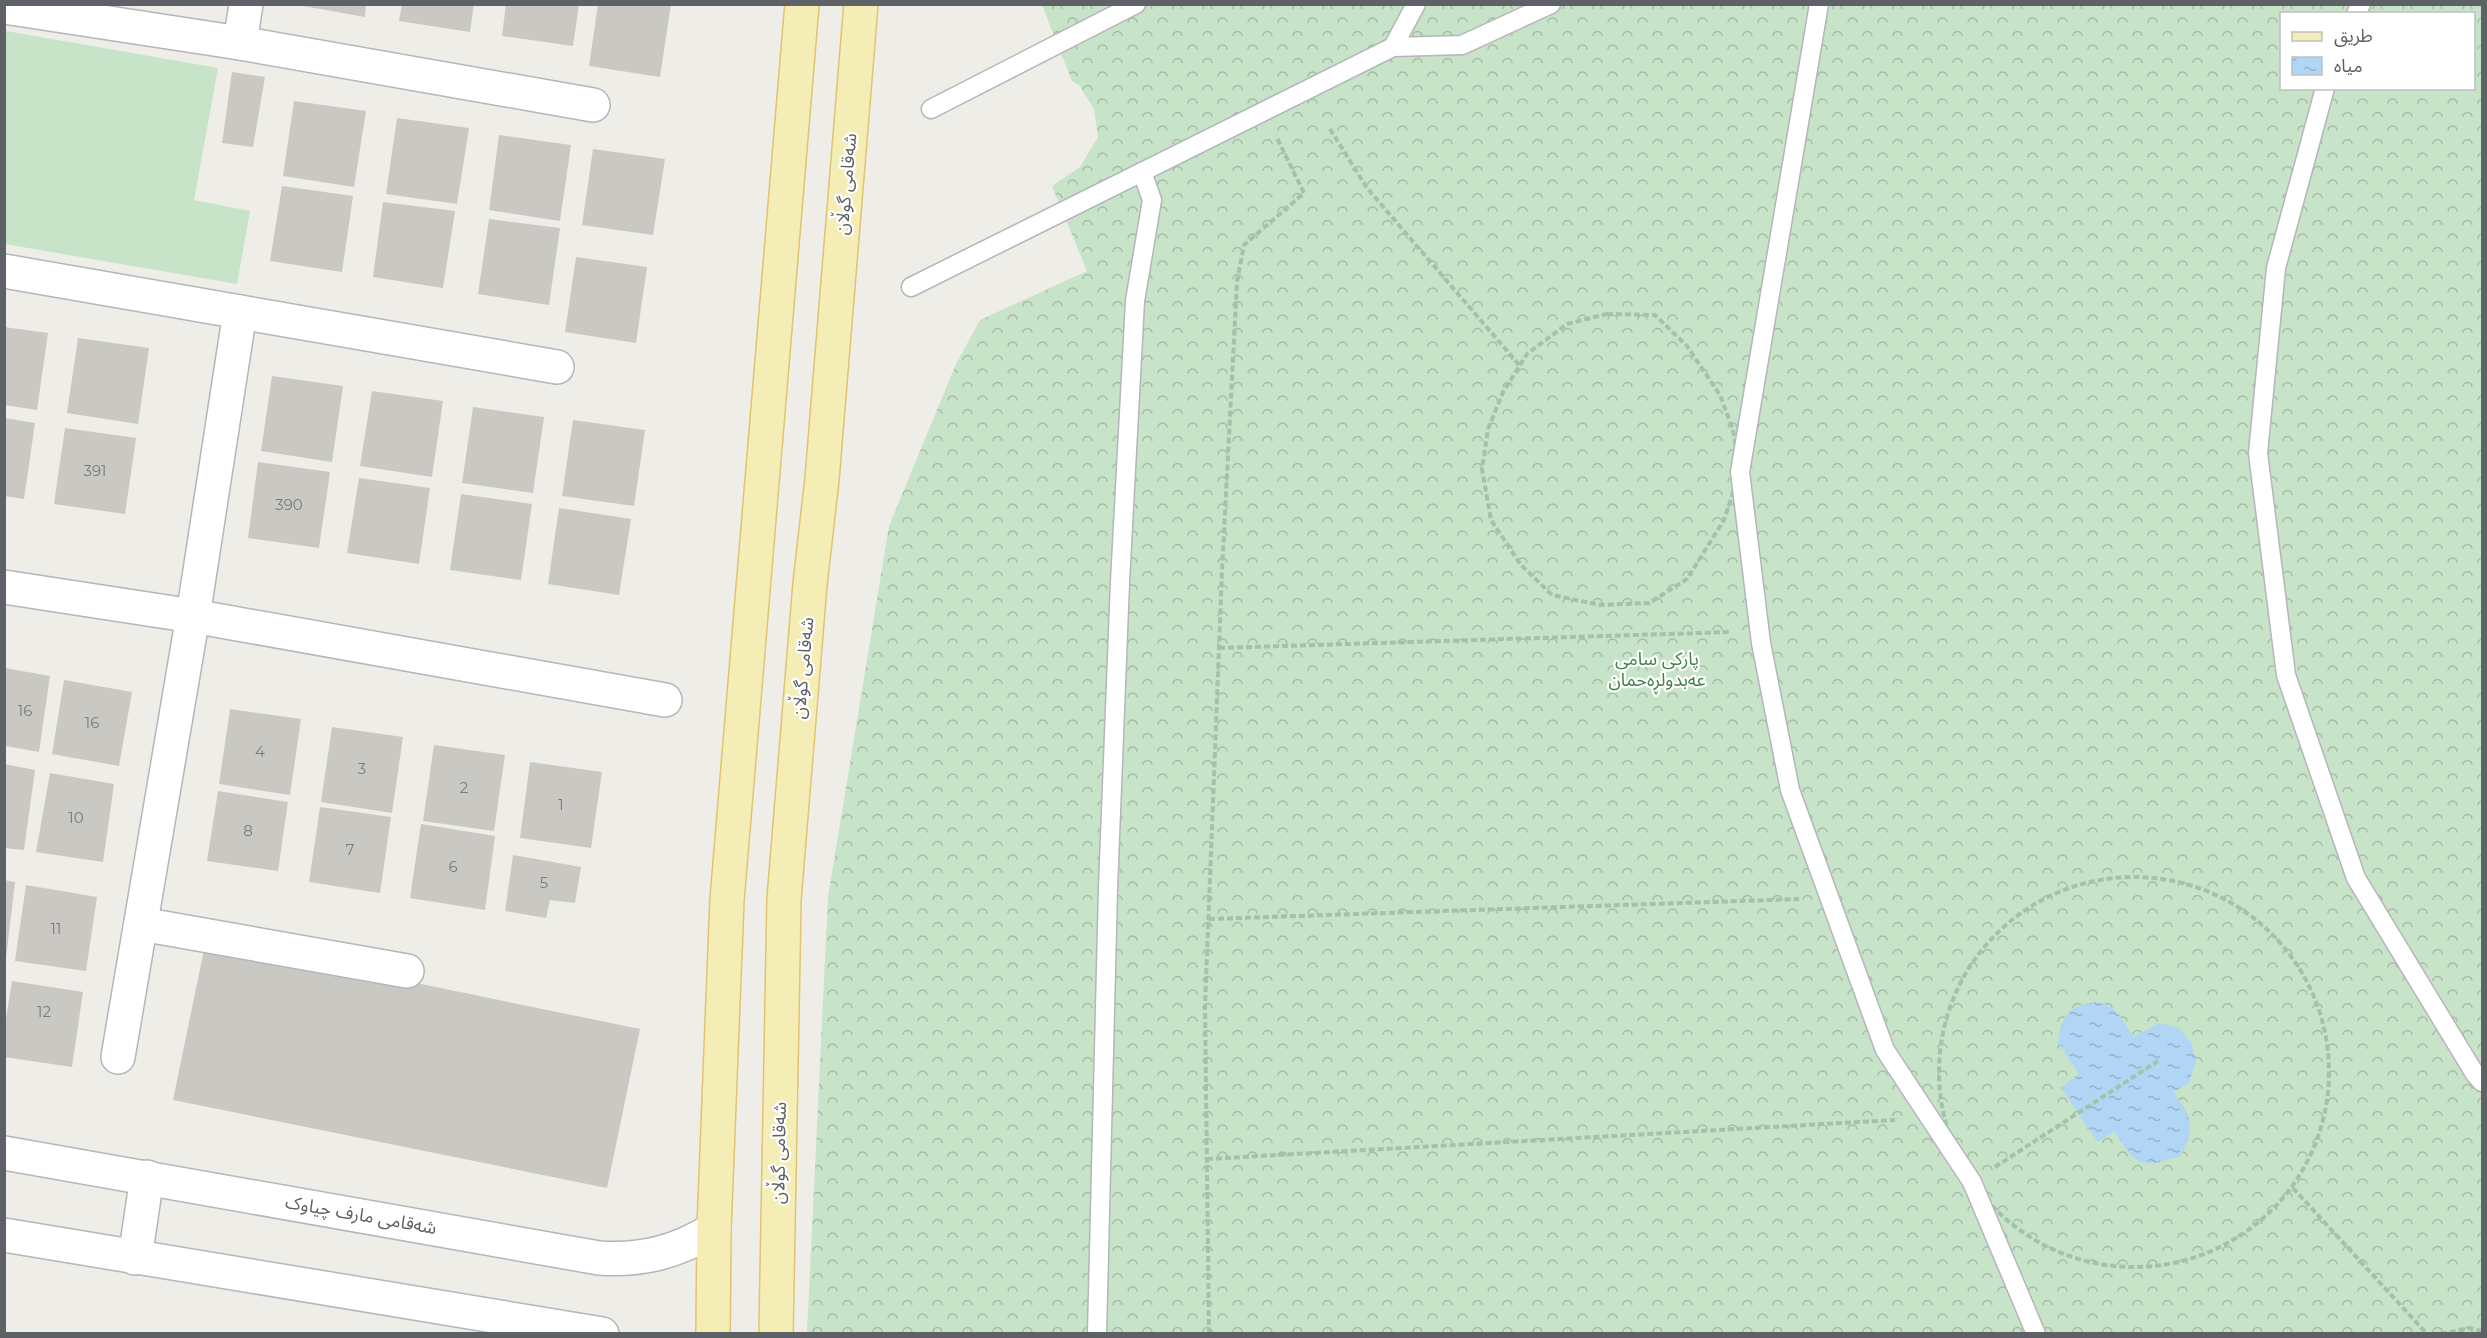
<svg xmlns="http://www.w3.org/2000/svg" width="2487" height="1338" viewBox="0 0 2487 1338" font-family="Montserrat,'Noto Sans Arabic',sans-serif">
<defs>
<pattern id="forest-crowns" width="20" height="18" patternUnits="userSpaceOnUse" patternTransform="scale(1.5)"><rect width="20" height="18" fill="#c7e3c8"/><path d="M2 6a3 3 0 1 1 6 0M12 15a3 3 0 1 1 6 0" fill="none" stroke="#a5bba6"/></pattern>
<pattern id="water-ripples" width="26" height="14" patternUnits="userSpaceOnUse" patternTransform="scale(1.5)"><rect width="26" height="14" fill="#b1d5f4"/><path d="M2 4q2-2 4 0t4 0M15 11q2-2 4 0t4 0" fill="none" stroke="#93b0c9"/></pattern>
</defs>
<rect width="100%" height="100%" fill="#eeede7"/>
<polygon fill="#c7e3c8" points="6,31 218,68 194,200 250,211 237,284 5,244"/>
<path fill="url(#forest-crowns)" fill-rule="evenodd" d="M1042 5H2482V1333L807 1334 828 897 889 526 956 364 980 320 1087 271 1052 186 1080 167 1098 137 1094 109 1079 85 1072 81ZM2282 14H2474V88H2282Z"/>
<path fill="url(#water-ripples)" d="M2099 1002C2117 1006 2124 1022 2133 1037L2159 1023 2179 1028 2191 1043 2196 1060 2189 1083 2173 1092C2192 1118 2196 1125 2181 1155 2142 1170 2136 1166 2114 1131L2098 1142 2061 1088 2079 1074 2058 1042C2062 1014 2070 1004 2099 1002Z"/>
<g fill="#cac8c3">
<polygon points="292,4 366,4 365,17"/>
<polygon points="402,4 474,4 470,32 399,21"/>
<polygon points="506,4 579,4 573,46 502,36"/>
<polygon points="598,4 671,4 660,77 589,66"/>
<polygon points="232,72 265,77 253,147 222,143"/>
<polygon points="294,101 366,111 354,187 283,176"/>
<polygon points="397,118 469,128 457,204 386,194"/>
<polygon points="499,135 571,145 560,221 489,210"/>
<polygon points="593,149 665,159 653,235 582,225"/>
<polygon points="282,186 353,196 342,272 270,261"/>
<polygon points="383,202 455,211 443,288 373,277"/>
<polygon points="489,219 560,228 549,305 478,294"/>
<polygon points="576,257 647,267 636,343 565,332"/>
<polygon points="4,327 48,333 37,410 4,405"/>
<polygon points="78,338 149,348 138,424 67,413"/>
<polygon points="272,376 343,386 332,462 261,451"/>
<polygon points="372,391 443,401 432,477 360,466"/>
<polygon points="473,407 544,417 533,493 462,483"/>
<polygon points="4,418 35,423 24,499 4,496"/>
<polygon points="573,420 645,430 634,506 562,496"/>
<polygon points="65,428 136,438 125,514 54,504"/>
<polygon points="258,462 330,472 319,548 248,538"/>
<polygon points="359,478 430,488 419,564 347,553"/>
<polygon points="461,494 532,504 521,580 450,570"/>
<polygon points="559,508 631,519 619,595 548,584"/>
<polygon points="5,668 50,676 39,752 5,746"/>
<polygon points="64,680 132,692 119,766 52,754"/>
<polygon points="230,709 301,719 290,795 219,784"/>
<polygon points="332,727 403,737 392,813 321,802"/>
<polygon points="434,745 505,755 494,831 423,821"/>
<polygon points="530,762 602,772 591,848 520,838"/>
<polygon points="4,764 35,770 24,850 4,848"/>
<polygon points="50,773 114,784 103,862 36,852"/>
<polygon points="218,791 288,802 278,871 207,861"/>
<polygon points="320,807 391,817 380,893 309,882"/>
<polygon points="421,824 495,836 485,910 410,898"/>
<polygon points="513,855 581,867 575,903 550,900 546,918 505,911"/>
<polygon points="4,880 15,882 6,958 4,958"/>
<polygon points="26,885 97,897 86,971 15,961"/>
<polygon points="206,940 640,1029 607,1188 173,1100"/>
<polygon points="12,981 83,992 72,1067 4,1057 4,1031"/>
</g>
<g fill="none" stroke-linecap="round" stroke-linejoin="round">
<defs>
<g id="service">
<polyline points="1819,4 1740,472 1761,643 1790,790 1885,1050 1972,1182 2036,1334"/>
<polyline points="2356,14 2361,4"/>
<polyline points="1393,47 1462,45 1551,4"/>
<polyline points="2325,88 2276,268 2258,453 2286,675 2356,878 2475,1074 2482,1082"/>
<polyline points="931,109 1136,4"/>
<polyline points="911,287 1393,47 1416,4"/>
<polyline points="1097,1334 1108,888 1120,582 1135,301 1152,200 1142,172"/>
</g>
<g id="minor">
<polyline points="4,7 240,43 593,105"/>
<polyline points="240,43 246,4"/>
<polyline points="4,271 557,367"/>
<polyline points="4,587 193,616 665,700"/>
<polyline points="141,924 407,971"/>
<polyline points="118,1057 193,616 240,312"/>
</g>
<g id="tertiary">
<path d="M4 1153 599 1258C642 1261 677 1252 714 1229"/>
<polyline points="4,1235 602,1334"/>
<polyline points="135,1258 147,1177"/>
</g>
<g id="primary">
<polyline points="713,1334 714,1229 727,900 802,4"/>
<polyline points="776,1334 784,899 810,584 822,479 861,4"/>
</g>
</defs>
<use href="#service" stroke="#b4b6ba" stroke-width="21"/>
<use href="#minor" stroke="#b4b6ba" stroke-width="36"/>
<use href="#tertiary" stroke="#b4b6ba" stroke-width="36"/>
<use href="#primary" stroke="#e0c46f" stroke-width="36"/>
<g stroke="#a1c3ac" stroke-width="4" stroke-dasharray="6 3" stroke-linecap="butt">
<polyline points="1330,129 1367,188 1520,366"/>
<polygon points="1607,314 1655,315 1687,346 1720,395 1733,430 1740,472 1724,520 1687,579 1649,603 1600,605 1552,595 1521,565 1491,520 1482,469 1488,429 1503,392 1527,354 1567,324"/>
<polyline points="1219,648 1731,632"/>
<circle cx="2134" cy="1072" r="195"/>
<polyline points="1209,919 1799,899"/>
<polyline points="1207,1159 1895,1120"/>
<polyline points="1995,1167 2158,1061"/>
<polyline points="2293,1188 2427,1334"/>
<polyline points="1209,1334 1205,1006 1222,571 1237,282 1244,245 1304,193 1276,136"/>
<polyline points="2441,1334 2469,1328 2482,1331"/>
</g>
<use href="#service" stroke="#fff" stroke-width="18"/>
<use href="#minor" stroke="#fff" stroke-width="33"/>
<use href="#tertiary" stroke="#fff" stroke-width="33"/>
<use href="#primary" stroke="#f5edb6" stroke-width="33"/>
</g>
<g text-anchor="middle" stroke-width="4.5" stroke-linejoin="round" paint-order="stroke">
<g font-size="15" fill="#797b7c">
<text x="95" y="476">391</text>
<text x="289" y="510">390</text>
<text x="25" y="716">16</text>
<text x="92" y="728">16</text>
<text x="260" y="757">4</text>
<text x="362" y="774">3</text>
<text x="464" y="793">2</text>
<text x="561" y="810">1</text>
<text x="76" y="823">10</text>
<text x="248" y="836">8</text>
<text x="350" y="855">7</text>
<text x="453" y="872">6</text>
<text x="544" y="888">5</text>
<text x="56" y="934">11</text>
<text x="44" y="1017">12</text>
</g>
<g font-size="18" fill="#5e6165" stroke="#fff">
<text transform="translate(846 184) rotate(-85)" y="6">شەقامی گوڵان</text>
<text transform="translate(803 668) rotate(-85)" y="6">شەقامی گوڵان</text>
<text transform="translate(779 1153) rotate(-89)" y="6">شەقامی گوڵان</text>
<text transform="translate(361 1215) rotate(10)" y="6">شەقامی مارف چیاوک</text>
</g>
<g font-size="18" fill="#418146" stroke="#fff">
<text x="1657" y="665">پارکی سامی<tspan x="1657" dy="21">عەبدولڕەحمان</tspan></text>
</g>
</g>
<rect width="2487" height="1338" fill="none" stroke="#5e6165" stroke-width="12"/>
<rect x="2280" y="12" width="195" height="78" fill="#ffffff" stroke="#bfc0c1" stroke-width="1.5"/>
<rect x="2292" y="32" width="30" height="9" fill="#f5edb6" stroke="#bfc0c1" stroke-width="1.5"/>
<text x="2334" y="42" font-size="18" fill="#5e6165">طريق</text>
<rect x="2292" y="57" width="30" height="18" fill="url(#water-ripples)" stroke="#bfc0c1" stroke-width="1.5"/>
<text x="2334" y="72" font-size="18" fill="#5e6165">مياه</text>
</svg>
